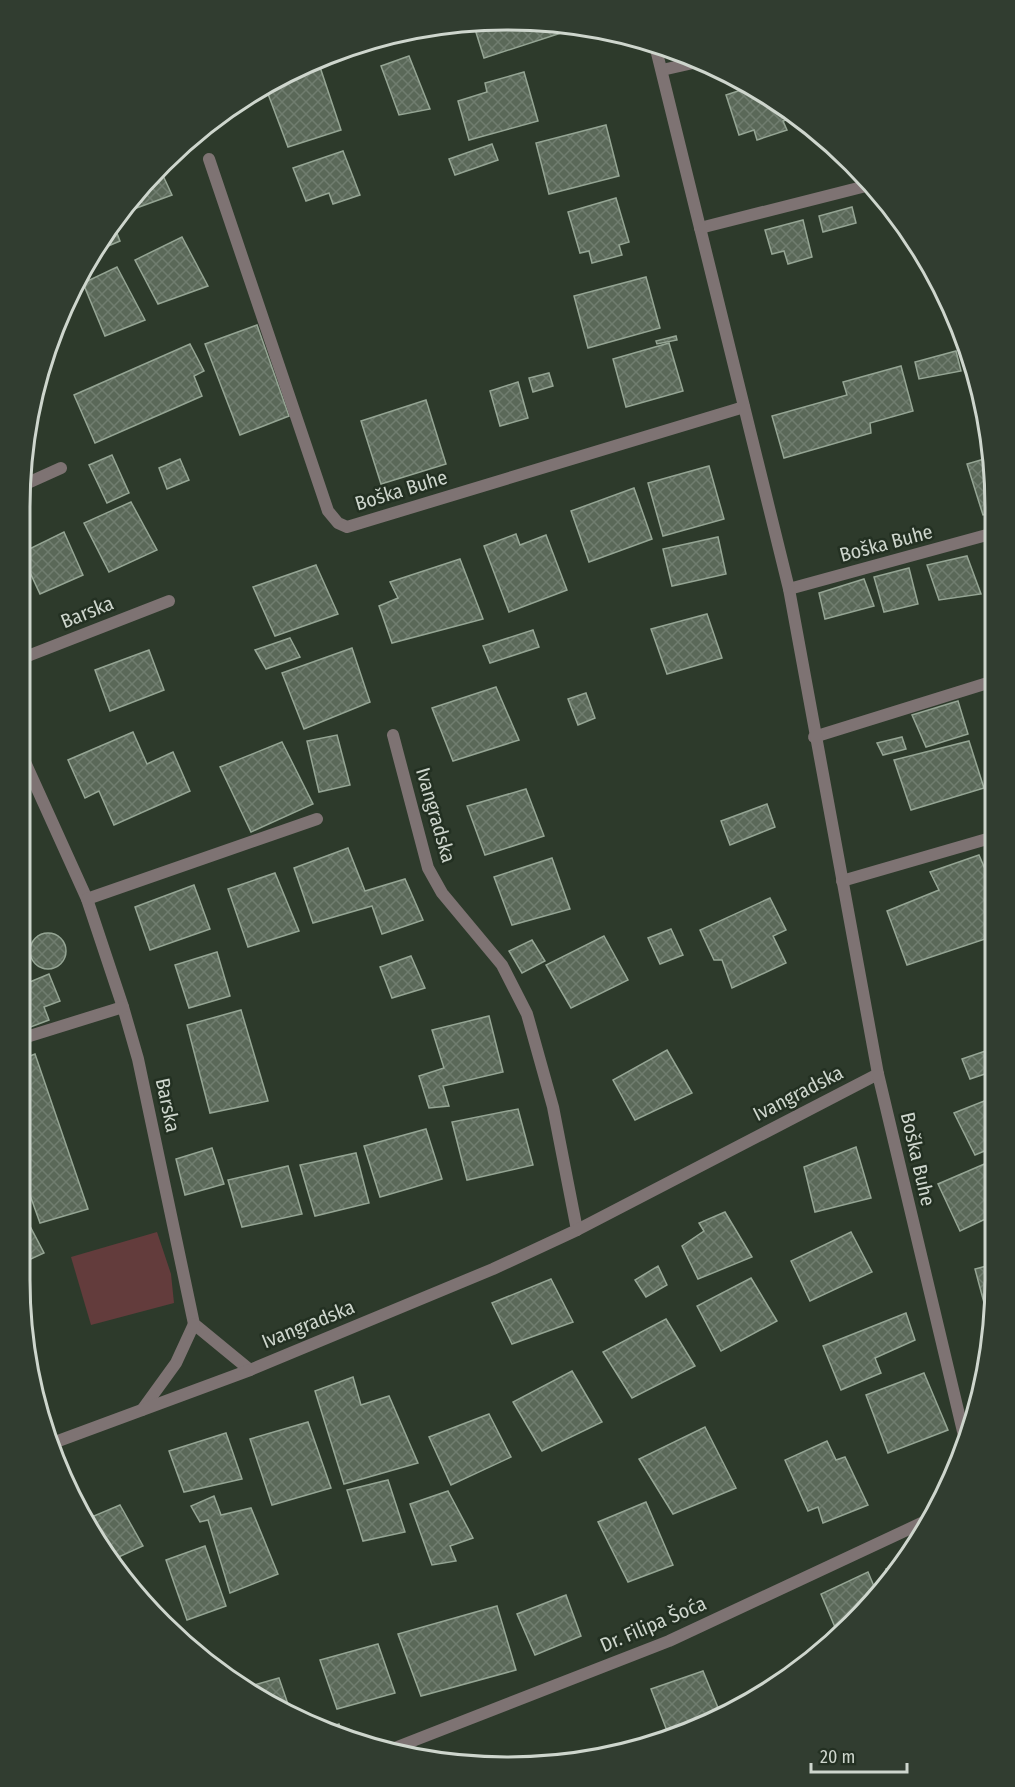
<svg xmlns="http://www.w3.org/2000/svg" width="1015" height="1787" viewBox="0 0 1015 1787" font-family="'Fira Sans Condensed',sans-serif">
<defs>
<pattern id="building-cross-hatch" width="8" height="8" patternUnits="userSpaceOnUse" patternTransform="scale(1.5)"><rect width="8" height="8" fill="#5a6858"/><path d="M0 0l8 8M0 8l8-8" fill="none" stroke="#707d6f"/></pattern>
</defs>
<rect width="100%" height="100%" fill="#2d3a2b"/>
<polygon fill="#633c3c" points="157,1232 171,1274 174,1303 91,1325 71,1257"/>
<g fill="url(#building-cross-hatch)" stroke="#95a594" stroke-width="1.5">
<polygon points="507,20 558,24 561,33 484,58 474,26 492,21"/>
<polygon points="409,56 430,109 399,115 381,66"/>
<polygon points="319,64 341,130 288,147 265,86 282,78"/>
<polygon points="524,72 538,121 469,140 458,101 487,92 485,83"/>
<polygon points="750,87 778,102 797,117 783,121 787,130 757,140 754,130 739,135 726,95"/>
<polygon points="606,125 619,176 549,194 536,143"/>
<polygon points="492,144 498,160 455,175 449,159"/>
<polygon points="343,151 360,195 333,204 329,193 306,201 293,168"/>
<polygon points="159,167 172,195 120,214"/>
<polygon points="616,198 629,242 619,245 622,255 592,263 589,251 580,253 568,212"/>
<polygon points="852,207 856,223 823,232 819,216"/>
<polygon points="803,220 812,257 788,264 784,251 772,254 765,230"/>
<polygon points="113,223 120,241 94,252 102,237"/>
<polygon points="182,237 208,286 158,304 135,260"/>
<polygon points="117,267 145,320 105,336 83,283"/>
<polygon points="646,277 660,328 588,348 574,296"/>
<polygon points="257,325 289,416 240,435 205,344"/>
<polygon points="676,336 677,340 657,344 656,341"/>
<polygon points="669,343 683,391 626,407 613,359"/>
<polygon points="190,344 204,371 194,376 202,396 95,443 74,395"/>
<polygon points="956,351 961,371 919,379 915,362"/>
<polygon points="901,366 913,411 870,423 871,433 784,458 772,416 847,395 843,382"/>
<polygon points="549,373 553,386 533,392 529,378"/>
<polygon points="518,382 528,418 500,426 490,391"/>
<polygon points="426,400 446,464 381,484 361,421"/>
<polygon points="112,455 129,493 107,503 89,465"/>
<polygon points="991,457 994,475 994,513 983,515 967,464"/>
<polygon points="180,459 189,480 167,489 159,468"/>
<polygon points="709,466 724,519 663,536 648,483"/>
<polygon points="634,488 652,539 589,562 571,511"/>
<polygon points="131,502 157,550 109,572 84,523"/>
<polygon points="64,532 83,575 40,594 21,553"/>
<polygon points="516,534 520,545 546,535 567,590 509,612 484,546"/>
<polygon points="718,537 726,574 672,586 663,549"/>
<polygon points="967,556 981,594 939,600 927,565"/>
<polygon points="460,559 483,619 392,643 379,606 398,598 390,582"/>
<polygon points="316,565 338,614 275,636 253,587"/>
<polygon points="909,568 918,604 884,612 874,577"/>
<polygon points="20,577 30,598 20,603"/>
<polygon points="864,579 874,606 825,619 819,593"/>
<polygon points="707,614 722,658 667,674 651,629"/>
<polygon points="533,630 539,647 490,663 483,646"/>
<polygon points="290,638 300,657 266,669 255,650"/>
<polygon points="352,648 370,702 304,729 282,673"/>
<polygon points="149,650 164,690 110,711 95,670"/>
<polygon points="496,687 519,740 453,761 432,708"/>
<polygon points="586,693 595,718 578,725 568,699"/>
<polygon points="958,701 968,734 926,747 912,715"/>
<polygon points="133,732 147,764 173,752 190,791 114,825 99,791 85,798 68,760"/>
<polygon points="337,735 350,785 319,792 307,741"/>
<polygon points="994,736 994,775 986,737"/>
<polygon points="902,737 906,749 883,755 877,743"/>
<polygon points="969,741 984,788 911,810 894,760"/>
<polygon points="282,742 313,804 251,832 220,767"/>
<polygon points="526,789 544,836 485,855 467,806"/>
<polygon points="767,804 775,827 730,845 721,821"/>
<polygon points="348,848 365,891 405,879 423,920 382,934 372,906 313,923 294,868"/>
<polygon points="979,855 994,890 994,936 907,965 887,911 939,890 930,872"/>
<polygon points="552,858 570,909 512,925 494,877"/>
<polygon points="275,873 299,931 248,947 228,889"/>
<polygon points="194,885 210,929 150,950 135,907"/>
<polygon points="770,898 786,930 773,936 786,963 732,988 722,960 714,960 700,930"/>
<polygon points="671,929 683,955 660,964 648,938"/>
<circle cx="48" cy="951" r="18"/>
<polygon points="604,936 628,980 571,1008 546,965"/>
<polygon points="532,940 545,961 522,973 509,951"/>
<polygon points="217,952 230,996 189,1008 175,965"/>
<polygon points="411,956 425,988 392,998 380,967"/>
<polygon points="49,974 60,1001 44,1007 49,1020 20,1031 20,986"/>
<polygon points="241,1010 268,1101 210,1113 187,1025"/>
<polygon points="489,1016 503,1072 443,1086 449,1106 429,1108 419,1076 444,1068 432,1030"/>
<polygon points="994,1048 994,1071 970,1079 962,1059"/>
<polygon points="667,1050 692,1093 635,1120 613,1080"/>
<polygon points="35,1054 88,1209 40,1223 20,1167 20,1060"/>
<polygon points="994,1097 994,1147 975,1155 954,1113"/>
<polygon points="518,1109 533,1165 467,1180 452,1122"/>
<polygon points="426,1129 442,1179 380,1197 364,1146"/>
<polygon points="856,1147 871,1198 815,1212 804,1167"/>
<polygon points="212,1148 224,1184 185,1195 176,1159"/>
<polygon points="356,1153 369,1203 315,1216 300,1165"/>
<polygon points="989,1162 994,1173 994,1215 960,1231 938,1184"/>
<polygon points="288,1166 302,1214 242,1227 228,1180"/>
<polygon points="20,1207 44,1253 20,1264"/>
<polygon points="725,1212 752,1257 698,1279 682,1246 704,1231 699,1223"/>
<polygon points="851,1232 872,1272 810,1301 791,1261"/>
<polygon points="994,1264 994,1312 991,1329 975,1269"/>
<polygon points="658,1266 667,1285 646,1297 635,1280"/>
<polygon points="751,1278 777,1321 721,1351 697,1306"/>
<polygon points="551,1279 573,1322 512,1344 492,1303"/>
<polygon points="906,1313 915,1340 875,1358 881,1373 841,1390 823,1346"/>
<polygon points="666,1319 695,1366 632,1398 603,1352"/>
<polygon points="572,1371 602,1422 542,1451 513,1402"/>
<polygon points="924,1373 948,1430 888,1453 866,1395"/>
<polygon points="353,1377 361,1405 389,1396 418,1463 344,1484 315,1391"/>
<polygon points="489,1414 511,1457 451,1485 429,1437"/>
<polygon points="308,1422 331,1488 272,1505 250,1439"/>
<polygon points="705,1427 736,1488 673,1514 639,1459"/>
<polygon points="226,1433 242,1479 184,1492 169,1451"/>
<polygon points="827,1441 836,1460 845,1457 868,1505 823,1523 818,1507 808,1511 785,1460"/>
<polygon points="388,1480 405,1532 363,1541 347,1490"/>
<polygon points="448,1491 473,1538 450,1546 456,1561 432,1565 410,1504"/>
<polygon points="214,1496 221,1515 251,1508 278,1574 230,1593 208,1520 200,1522 191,1506"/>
<polygon points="646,1502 673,1565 628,1582 598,1522"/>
<polygon points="120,1505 143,1546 112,1560 89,1518"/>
<polygon points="205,1546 226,1606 187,1620 166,1560"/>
<polygon points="900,1565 889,1576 886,1569"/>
<polygon points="868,1572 876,1591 837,1632 821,1594"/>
<polygon points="566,1595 581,1636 535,1655 517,1614"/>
<polygon points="497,1606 516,1670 421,1696 398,1634"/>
<polygon points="378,1644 395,1693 337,1709 320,1660"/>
<polygon points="703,1671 721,1715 694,1730 669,1736 651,1689"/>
<polygon points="279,1678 290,1710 243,1688"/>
<polygon points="780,1681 755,1695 753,1692"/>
<polygon points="339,1724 342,1733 330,1727"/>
</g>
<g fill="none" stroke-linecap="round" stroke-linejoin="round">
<g stroke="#7e7373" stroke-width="12">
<polyline points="662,70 702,61"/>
<polyline points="209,159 328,511 338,523 347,527 744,407"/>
<polyline points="700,228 870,185"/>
<polyline points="21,486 61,468"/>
<polyline points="789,589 994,533"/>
<polyline points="20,659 169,601"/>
<polyline points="393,735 428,868 442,893 502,965 527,1014 553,1107 577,1230"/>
<polyline points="814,737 994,681"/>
<polyline points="20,751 87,899 123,1007 138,1059 194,1324 250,1370"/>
<polyline points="842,881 994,837"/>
<polyline points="87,899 317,819"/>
<polyline points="20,1039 123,1007"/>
<polyline points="142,1410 176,1363 194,1324"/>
<polyline points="50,1444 250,1370 493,1269 577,1230 878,1074"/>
<polyline points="387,1751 669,1641 928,1520"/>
</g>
<polyline stroke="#7e7373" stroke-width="12" points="655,45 789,589 878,1074 966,1444"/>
</g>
<g text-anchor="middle" stroke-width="5" stroke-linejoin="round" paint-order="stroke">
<g font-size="20" fill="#ced6cd" stroke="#233022">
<text transform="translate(401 490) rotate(-17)" y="7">Boška Buhe</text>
<text transform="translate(886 543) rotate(-15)" y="7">Boška Buhe</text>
<text transform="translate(87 612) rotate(-22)" y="7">Barska</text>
<text transform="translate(436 815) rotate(74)" y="7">Ivangradska</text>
<text transform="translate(798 1093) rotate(-27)" y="7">Ivangradska</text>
<text transform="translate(168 1105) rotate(78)" y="7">Barska</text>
<text transform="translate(918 1159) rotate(77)" y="7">Boška Buhe</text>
<text transform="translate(308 1324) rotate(-22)" y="7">Ivangradska</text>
<text transform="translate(653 1624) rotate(-23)" y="7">Dr. Filipa Šoća</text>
</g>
</g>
<path d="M0 0H1015V1787H0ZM507 30H508A477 477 0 0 1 985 507V1280A477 477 0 0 1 508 1757H507A477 477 0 0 1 30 1280V507A477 477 0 0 1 507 30Z" fill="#313d30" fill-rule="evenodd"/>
<path fill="none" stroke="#ced6cd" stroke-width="3" d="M507 30H508A477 477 0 0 1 985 507V1280A477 477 0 0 1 508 1757H507A477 477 0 0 1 30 1280V507A477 477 0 0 1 507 30Z"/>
<path d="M811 1763v9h96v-9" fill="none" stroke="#ced6cd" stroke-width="3"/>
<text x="820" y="1763" font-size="18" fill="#ced6cd" stroke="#233022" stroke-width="4.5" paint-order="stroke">20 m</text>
</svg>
